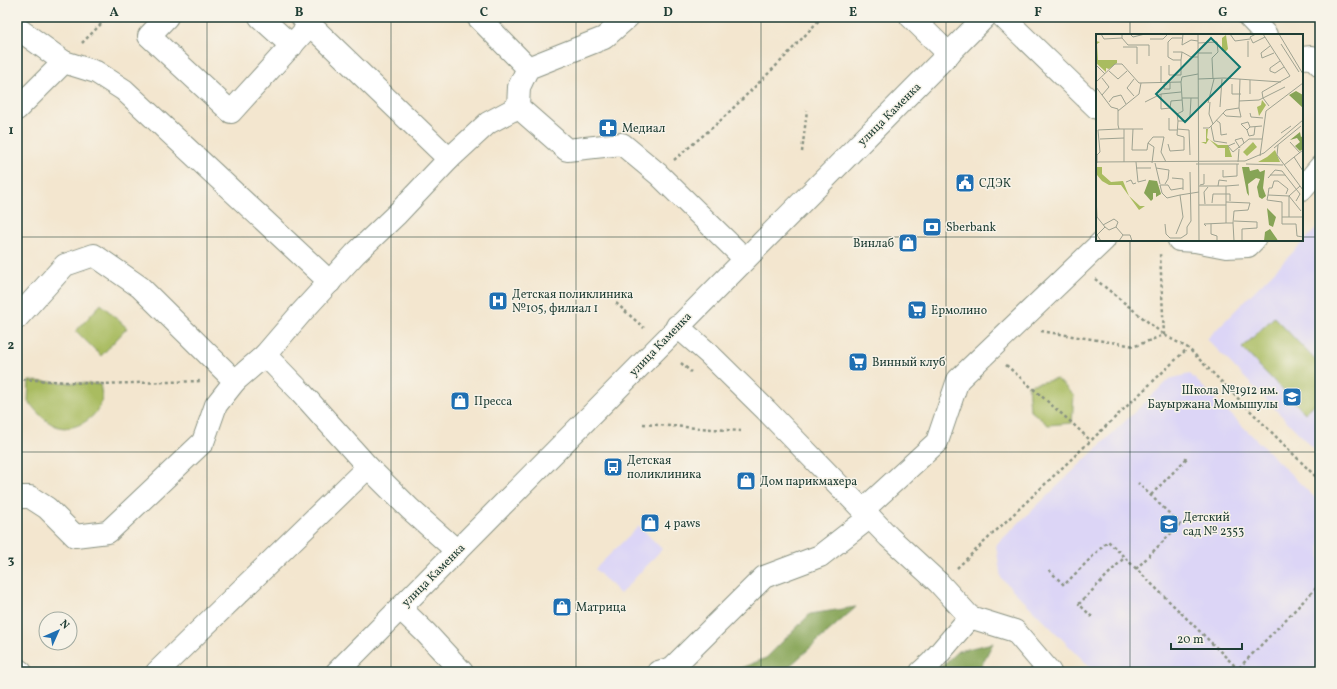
<svg xmlns="http://www.w3.org/2000/svg" width="1337" height="689" viewBox="0 0 1337 689" font-family="Vollkorn,serif">
<rect width="100%" height="100%" fill="#f7f3e8"/>
<filter id="ink" filterUnits="userSpaceOnUse"><feTurbulence type="fractalNoise" baseFrequency=".025" numOctaves="2"/><feDisplacementMap in="SourceGraphic" scale="8" xChannelSelector="R" yChannelSelector="G"/><feConvolveMatrix kernelMatrix="1 2 1 2 8 2 1 2 1" color-interpolation-filters="sRGB"/></filter>
<filter id="wash" filterUnits="userSpaceOnUse"><feTurbulence type="fractalNoise" baseFrequency=".012" numOctaves="4" result="noise"/><feDisplacementMap in="SourceGraphic" scale="16" xChannelSelector="R" yChannelSelector="G"/><feGaussianBlur stdDeviation="0.9" result="paint"/><feColorMatrix in="noise" values="0 0 0 0 0 0 0 0 0 0 0 0 0 0 0 0 0 1.4 0 .05"/><feComposite in="paint" operator="in"/></filter>
<g filter="url(#wash)">
<rect width="100%" height="100%" fill="#f3e6cf"/>
<g fill="#dcd5f6">
<polygon points="1320,225 1320,455 1207,339"/>
<polygon points="1190,374 1320,503 1320,672 1095,672 1001,578 996,545 1169,379"/>
<polygon points="639,526 662,549 620,594 595,569"/>
</g>
<g fill="#a9bc60" stroke="#647c4a">
<polygon points="101,304 127,328 101,356 76,331"/>
<polygon points="1274,317 1320,365 1320,399 1305,413 1242,348"/>
<polygon points="1057,379 1074,395 1072,423 1048,425 1030,410 1028,385"/>
<path d="M29 381 100 384C101 389 103 398 101 403 96 419 72 433 56 426 44 421 36 411 28 401Z"/>
</g>
<g fill="#86a456" stroke="#527045">
<polygon points="856,607 783,672 731,672 766,658 810,614"/>
<polygon points="993,643 978,672 935,672 958,651"/>
</g>
</g>
<g filter="url(#ink)">
<g fill="none" stroke-linecap="round" stroke-linejoin="round">
<defs>
<g id="minor">
<polyline points="167,17 149,36 231,112 310,25"/>
<polyline points="260,17 292,46"/>
<polyline points="302,17 449,159 488,123 518,107 567,150 622,144 658,174 745,259"/>
<polyline points="478,17 528,68"/>
<polyline points="911,17 949,54"/>
<polyline points="1003,17 1097,108"/>
<polyline points="1249,17 1266,35"/>
<polyline points="17,28 64,62"/>
<polyline points="1302,58 1312,57 1320,65"/>
<polyline points="518,107 519,87 528,68 604,38 628,17"/>
<polyline points="17,109 64,62 96,72 124,90 330,282"/>
<polyline points="449,159 397,214 355,254 301,313 265,355 300,391 368,467 410,509 457,551"/>
<polyline points="1302,189 1320,167"/>
<polyline points="1179,240 1195,241 1226,247 1248,246 1254,240"/>
<polyline points="17,318 65,265 94,255 140,287 235,381"/>
<polyline points="677,326 709,354 766,410 889,537 939,583 970,617 1015,631 1050,672"/>
<polyline points="17,497 30,497 47,508 75,536 108,532 203,442 216,405 235,381 265,355"/>
<polyline points="863,510 937,442 958,380 1104,240"/>
<polyline points="400,608 426,633 462,672"/>
<polyline points="17,669 21,672"/>
<polyline points="157,672 368,467"/>
<polyline points="658,672 672,668 764,577 820,556 870,517"/>
<polyline points="921,672 931,663 970,617"/>
</g>
<path id="major" d="M337 672C553 453 768 234 985 17"/>
</defs>
<use href="#minor" stroke="#899282" stroke-width="24"/>
<use href="#major" stroke="#899282" stroke-width="24"/>
<g stroke="#899282" stroke-width="2.5" stroke-dasharray="3 3" stroke-linecap="butt">
<polyline points="82,43 108,17"/>
<polyline points="802,152 807,110"/>
<polyline points="674,160 719,122 782,60 822,17"/>
<polyline points="1095,279 1164,335 1188,348 1320,481"/>
<polyline points="616,303 644,328"/>
<polyline points="1041,331 1135,346 1164,335 1160,253"/>
<polyline points="681,363 691,372"/>
<polyline points="1006,365 1072,423 1091,441"/>
<polyline points="17,379 100,384 202,381"/>
<polyline points="643,424 741,431"/>
<polyline points="1151,495 1188,457"/>
<polyline points="957,568 1188,348"/>
<polyline points="1136,569 1180,524 1138,483"/>
<polyline points="1049,570 1064,585 1108,541 1238,669"/>
<polyline points="1092,617 1079,604 1124,558"/>
<polyline points="1235,672 1320,584"/>
</g>
<use href="#minor" stroke="#fff" stroke-width="22"/>
<use href="#major" stroke="#fff" stroke-width="22"/>
</g>
</g>
<path fill="none" stroke="#1f3d34" stroke-width="1" stroke-opacity="0.55" d="M207 17V672M391 17V672M576 17V672M761 17V672M946 17V672M1130 17V35M17 237H1097M1302 237H1320M1130 240V672M17 452H1320"/>
<defs>
<symbol id="pharmacy-square" viewBox="-11 -11 22 22"><rect x="-9" y="-9" width="18" height="18" rx="4" fill="#1f6fb2" stroke="#f7f3e8"/><path d="M-2-6h4v4h4v4h-4v4h-4v-4h-4v-4h4Z" fill="#fff"/></symbol>
<symbol id="civic-square" viewBox="-11 -11 22 22"><rect x="-9" y="-9" width="18" height="18" rx="4" fill="#1f6fb2" stroke="#f7f3e8"/><path d="M-.6-6.5H3V-4.5H.6V-3L4-1V1h2V6H-6V1h2V-1L-.6-3ZM-1.2 2.5V6h2.4V2.5Z" fill="#fff"/></symbol>
<symbol id="bank-square" viewBox="-11 -11 22 22"><rect x="-9" y="-9" width="18" height="18" rx="4" fill="#1f6fb2" stroke="#f7f3e8"/><path d="M-6-4H6V4H-6ZM0-2.3a2.3 2.3 0 1 0 0 4.6a2.3 2.3 0 1 0 0-4.6Z" fill="#fff"/></symbol>
<symbol id="shop-square" viewBox="-11 -11 22 22"><rect x="-9" y="-9" width="18" height="18" rx="4" fill="#1f6fb2" stroke="#f7f3e8"/><path d="M-5-2.5h2.3a2.7 3.5 0 0 1 5.4 0H5L5.5 6h-11ZM-1.5-2.5h3a1.5 2.3 0 0 0-3 0Z" fill="#fff"/></symbol>
<symbol id="hospital-square" viewBox="-11 -11 22 22"><rect x="-9" y="-9" width="18" height="18" rx="4" fill="#1f6fb2" stroke="#f7f3e8"/><path d="M-5-5h3v3.5h4V-5h3V5h-3V1.5h-4V5h-3Z" fill="#fff"/></symbol>
<symbol id="supermarket-square" viewBox="-11 -11 22 22"><rect x="-9" y="-9" width="18" height="18" rx="4" fill="#1f6fb2" stroke="#f7f3e8"/><path d="M-6-5.5h2.5l.6 2H6L4.5 2H-2.5L-4.4-4H-6ZM-1.5 3.2a1.3 1.3 0 1 0 .1 0ZM3 3.2a1.3 1.3 0 1 0 .1 0Z" fill="#fff"/></symbol>
<symbol id="school-square" viewBox="-11 -11 22 22"><rect x="-9" y="-9" width="18" height="18" rx="4" fill="#1f6fb2" stroke="#f7f3e8"/><path d="M0-5L7-2L0 1L-7-2ZM-4 1L0 2.5L4 1V4Q0 6-4 4Z" fill="#fff"/></symbol>
<symbol id="bus-square" viewBox="-11 -11 22 22"><rect x="-9" y="-9" width="18" height="18" rx="4" fill="#1f6fb2" stroke="#f7f3e8"/><path d="M-5-6H5V4H4V6H2V4H-2V6H-4V4H-5ZM-3.5-4V0h7V-4ZM-3.5 1.2v1.5H-2V1.2ZM2 1.2v1.5H3.5V1.2Z" fill="#fff"/></symbol>
</defs>
<g fill-rule="evenodd">
<use href="#pharmacy-square" x="597" y="117" width="22" height="22"/>
<use href="#civic-square" x="954" y="172" width="22" height="22"/>
<use href="#bank-square" x="921" y="216" width="22" height="22"/>
<use href="#shop-square" x="897" y="232" width="22" height="22"/>
<use href="#hospital-square" x="487" y="290" width="22" height="22"/>
<use href="#supermarket-square" x="906" y="299" width="22" height="22"/>
<use href="#supermarket-square" x="847" y="351" width="22" height="22"/>
<use href="#school-square" x="1281" y="386" width="22" height="22"/>
<use href="#shop-square" x="449" y="390" width="22" height="22"/>
<use href="#bus-square" x="602" y="456" width="22" height="22"/>
<use href="#shop-square" x="735" y="470" width="22" height="22"/>
<use href="#shop-square" x="639" y="512" width="22" height="22"/>
<use href="#school-square" x="1158" y="513" width="22" height="22"/>
<use href="#shop-square" x="551" y="596" width="22" height="22"/>
</g>
<g text-anchor="middle" stroke-width="3" stroke-linejoin="round" paint-order="stroke">
<g font-size="12" fill="#1f3d34" stroke="#f7f3e8">
<text transform="translate(889 114) rotate(-45)" y="4">улица Каменка</text>
<text transform="translate(660 344) rotate(-46)" y="4">улица Каменка</text>
<text transform="translate(433 575) rotate(-45)" y="4">улица Каменка</text>
</g>
<g font-size="12" fill="#1f3d34" stroke="#f7f3e8" text-anchor="start">
<text x="622" y="132">Медиал</text>
<text x="979" y="187">СДЭК</text>
<text x="946" y="231">Sberbank</text>
<text x="894" y="247" text-anchor="end">Винлаб</text>
<text x="512" y="298">Детская поликлиника<tspan x="512" dy="14">№105, филиал 1</tspan></text>
<text x="931" y="314">Ермолино</text>
<text x="872" y="366">Винный клуб</text>
<text x="1278" y="394" text-anchor="end">Школа №1912 им.<tspan x="1278" dy="14">Бауыржана Момышулы</tspan></text>
<text x="474" y="405">Пресса</text>
<text x="627" y="464">Детская<tspan x="627" dy="14">поликлиника</tspan></text>
<text x="760" y="485">Дом парикмахера</text>
<text x="1183" y="521">Детский<tspan x="1183" dy="14">сад № 2353</tspan></text>
<text x="664" y="527">4 paws</text>
<text x="576" y="611">Матрица</text>
</g>
</g>
<g transform="translate(1096 34)">
<rect width="207" height="207" fill="#f3e6cf"/>
<path d="M130 1 132 15 129 18 126 16V4ZM0 7 4 8 1 10 2 26H21V29L13 35 10 34V38L0 29ZM166 66 170 71 163 82 161 73 165 71ZM110 95H112L111 104 122 111H132L136 123H129V114H122L113 105 110 110 105 108H110ZM157 108 161 113 151 122 147 118ZM179 116 184 128H162L171 123ZM1 133H6V140L15 148 27 147 33 162 44 172H49L43 176 25 151H13L6 147 1 141Z" fill="#a9bc60"/>
<path d="M200 57 207 61V74L193 61ZM204 98 205 103 207 102V115L204 117 199 112 204 108 201 104 194 106ZM146 133H153L154 137 162 135 164 138 169 136 167 154 170 162 166 165 163 163 161 153 164 145 160 144 152 150 153 162 151 159ZM53 146 61 147 65 160 60 163V159H57V165L55 167 48 159ZM171 174 180 183 177 193 173 191ZM174 195 181 205 182 207H168L169 198Z" fill="#86a456"/>
<path fill="none" stroke="#9ea291" stroke-width="1" d="M5 0 8 5 26 4V0M34 0 37 3 49 0M87 0 86 11 95 6 102 7M102 0 103 207M134 0 139 7 154 5M160 0 154 3 157 9 169 3M167 0 194 42 166 58 167 64 173 72M183 0 207 40M26 4 32 11H53V22M54 5H67L72 0M152 7V23M102 9 121 8 122 18 116 24 117 45M185 10 203 38M174 12 165 19 166 24 178 19M27 13H41V30M77 18H86L85 26H77L72 23V8L76 4H86M86 18 95 23H102M102 19H116M184 27 174 34V37L179 39 188 33M0 31 9 40M73 31V41H85M13 37 22 45 31 37M85 41V26M6 44 13 53 6 61M102 45 128 44 185 48M0 48 19 30H26L43 49 85 48 86 43 102 40M65 48V32M85 48 86 64H102M71 50H68V55H74V48M136 50V60H145M0 53 15 73 22 75V91L23 95H28V128M85 58 65 60V75L74 74 75 67 86 66M154 60V46M38 62 31 54 38 45M86 64 87 77 81 80 82 87H89L94 82 95 64M143 67 163 66 189 53M13 68 17 63 25 61 30 70M49 68 65 60M112 69 118 45M124 73 126 45M22 77 43 60 45 49M127 79 130 82 145 83 143 74M154 79 155 83 167 84M73 84V96H81M120 86 124 89 125 101 131 100M117 90 130 76 143 74 144 45M115 92 118 107 131 109M154 93 152 88 145 90 151 96 154 93 166 92M107 94H113L117 90 113 80 114 68M28 95H47M37 95 36 116H51L52 109M81 95 93 96 94 121M151 96 153 102 158 101 159 93M185 99 195 92M4 105 28 104M194 108 204 119M139 109 132 112 137 118 153 105H166M72 110 74 117 88 116V103L81 101 82 87M182 111 181 121 207 156M144 114 139 106 146 104 148 109M178 114 205 92M164 122 170 77 207 49M198 123 207 137M0 128 149 127 168 119 207 86M40 128 42 148 50 146M142 128 143 115M1 129V121L4 118 2 96 23 95M56 129 58 113 52 109 57 103H68L65 118 70 128M59 129 64 150M100 130H143M150 130 187 131M188 131 207 116M40 134H55M60 134 73 136 72 145 69 150M127 136V143L141 142V130M174 141H189M76 144 87 145V156M172 144 179 136 186 137 204 160 200 167M30 148 35 146 37 150 40 149M104 151 108 150V140M103 152H130V189H137L138 207M122 152 123 146 131 147M130 152 143 151M204 152 193 162 172 161 171 166 186 168V190H200L201 202 207 203M0 161 1 183 9 193 1 201 5 207M84 161 71 164 66 159 64 151H72L75 156 87 154M172 161 173 154H176L178 147H182L192 155 190 160M193 162V183M193 162 205 177M130 168 154 169 152 176 138 177 137 189M116 169 117 160H134V167M109 170 108 158 112 153M103 171H130M186 183H207M138 187 161 188V194L146 195V207M69 190 70 200 74 204H85L91 200V193L95 187 94 138M115 190V200L121 202V207M7 191 18 185 22 188 20 193M110 192 108 190 130 189M9 193 13 196 20 193 27 201 23 207M80 200 87 183 84 161 103 158M27 201H34L36 207"/>
<path fill="#0f766e" fill-opacity="0.15" stroke="#0f766e" stroke-width="2" d="M115 4 144 33 89 88 60 60Z"/>
<rect width="207" height="207" fill="none" stroke="#1f3d34" stroke-width="2"/>
</g>
<rect width="1337" height="689" fill="none" stroke="#f7f3e8" stroke-width="44"/>
<g transform="translate(58 631) rotate(45)"><circle r="19" fill="#f7f3e8" stroke="#a1aaa0"/>
<path d="M0-3L7 15L0 10L-7 15Z" fill="#1f6fb2"/>
<text y="-6" font-size="11" font-weight="bold" text-anchor="middle" fill="#1f3d34">N</text>
</g>
<path d="M1171 643v6h71v-6" fill="none" stroke="#1f3d34" stroke-width="2"/>
<text x="1177" y="643" font-size="12" fill="#1f3d34" stroke="#f7f3e8" stroke-width="3" paint-order="stroke">20 m</text>
<rect x="22" y="22" width="1293" height="645" fill="none" stroke="#1f3d34" stroke-width="1.5"/>
<g font-size="13" text-anchor="middle" font-weight="bold" fill="#1f3d34">
<text x="114" y="16">A</text>
<text x="299" y="16">B</text>
<text x="484" y="16">C</text>
<text x="668" y="16">D</text>
<text x="853" y="16">E</text>
<text x="1038" y="16">F</text>
<text x="1223" y="16">G</text>
<text x="11" y="134">1</text>
<text x="11" y="349">2</text>
<text x="11" y="564">3</text>
</g>
</svg>
